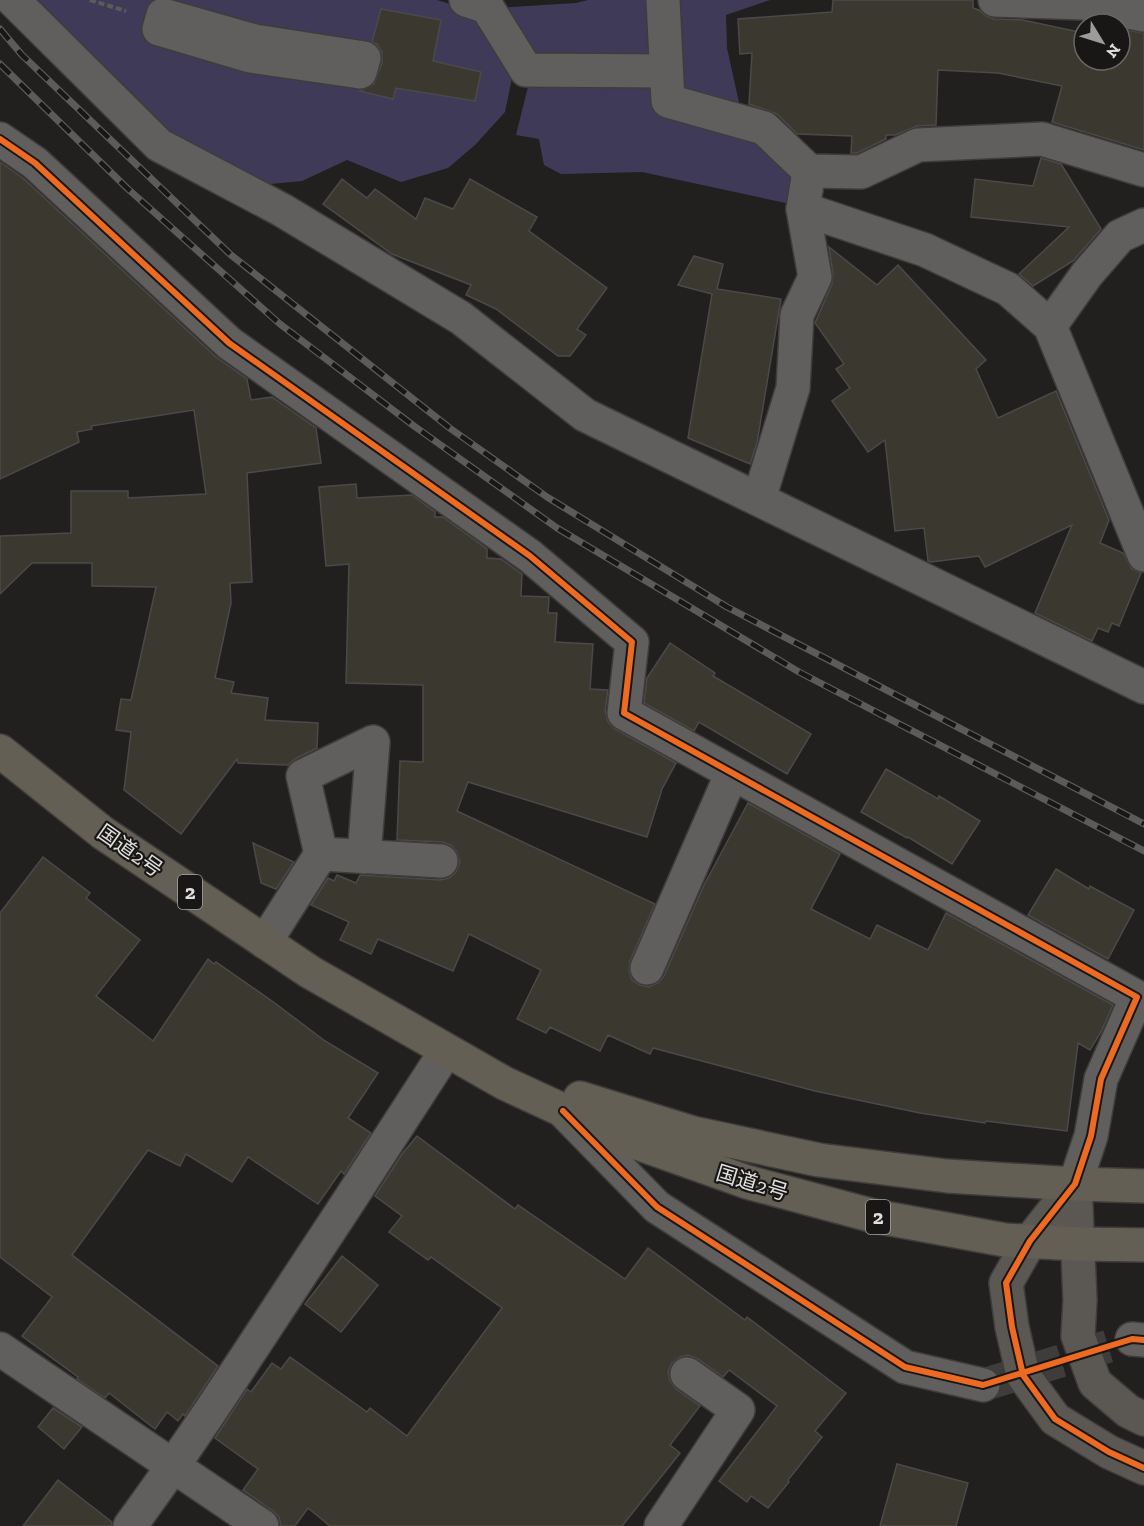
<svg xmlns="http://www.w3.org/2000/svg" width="1144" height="1526" viewBox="0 0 1144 1526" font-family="'Zilla Slab','Noto Sans JP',serif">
<rect width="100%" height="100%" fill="#21201f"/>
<g fill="#403a59">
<polygon points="25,0 437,0 479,13 513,73 505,112 475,145 448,168 401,182 347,160 302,181 260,185 165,138"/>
<polygon points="588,0 770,0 726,15 727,48 745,130 801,171 795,205 642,172 561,174 544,165 539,139 516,135 529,83 496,8 576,3"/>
</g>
<g fill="#3b3830" stroke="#4b4a49" stroke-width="1.5">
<polygon points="833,0 973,0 973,8 979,10 986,16 994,19 1023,20 1084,33 1084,60 1120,60 1120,29 1144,33 1144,150 1052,122 1062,86 998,73 938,70 936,125 917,126 895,135 886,135 886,139 857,153 851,153 852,136 797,134 777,114 749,104 752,53 740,54 738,19 832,12"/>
<polygon points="381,9 441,20 433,61 481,72 475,101 396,88 393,99 360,91 374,84 382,63 382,52 377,44 372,42"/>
<polygon points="1041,158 1061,164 1101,229 1073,261 1033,286 1019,274 1069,227 971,217 975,179 1033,186"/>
<polygon points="0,162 23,178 216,357 247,379 251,400 272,397 316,428 321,463 247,473 252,582 230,583 231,603 215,678 234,682 231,693 268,698 265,720 318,723 317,748 295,759 288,765 238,763 237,759 181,834 124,790 131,732 116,730 121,699 131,700 156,587 92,586 92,563 32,563 0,594 0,536 71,533 71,491 128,491 128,498 206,494 194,410 91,426 92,429 77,432 79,442 0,479"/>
<polygon points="342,179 367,198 375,189 416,219 425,198 453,209 470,179 537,217 529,231 607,288 577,329 586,335 570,356 558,356 496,309 466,295 471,285 392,254 323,204"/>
<polygon points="829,247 877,285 898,265 986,360 976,369 998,418 1056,391 1109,520 1100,543 1123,553 1132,569 1141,573 1119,626 1112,623 1108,632 1098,628 1092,641 1035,613 1072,525 985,567 979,556 931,562 928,561 924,528 895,531 885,440 868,452 832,401 850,388 836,369 844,364 815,323 832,284 833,274"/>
<polygon points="694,256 723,264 717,289 781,299 757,443 750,464 688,438 712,294 678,285"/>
<polygon points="356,484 357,498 412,495 435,512 435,517 443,517 487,549 487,558 501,559 522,574 521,596 549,597 548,613 557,613 555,642 593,644 590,689 608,690 605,711 608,722 615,729 676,763 662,789 647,837 468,782 457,811 655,904 630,961 629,971 632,980 640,985 649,987 658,983 664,976 704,885 748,803 840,854 811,909 870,939 877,925 928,950 946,913 1113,1005 1101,1032 1090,1050 1078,1043 1067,1131 986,1121 985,1123 920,1113 815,1091 653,1048 650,1054 608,1035 600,1051 550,1027 546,1033 517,1019 541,970 469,934 453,971 378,939 371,954 340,940 349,922 311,905 328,878 334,881 337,875 356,883 360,875 440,880 449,878 456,872 460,862 457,852 451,845 442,842 397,840 400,761 423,762 423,685 346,683 349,564 326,566 319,487"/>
<polygon points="670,643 715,673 713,676 811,734 787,774 699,722 694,731 644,703 647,678"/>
<polygon points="886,769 938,799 939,796 980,821 952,864 908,837 907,838 861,812"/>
<polygon points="253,843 294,862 276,889 261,883"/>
<polygon points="43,857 90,893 86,898 140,940 96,996 153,1041 208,959 214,964 216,962 272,1001 325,1041 378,1073 348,1118 371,1133 344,1174 341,1171 318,1204 248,1157 232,1182 186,1154 180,1166 148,1150 72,1255 218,1366 185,1416 183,1414 178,1421 167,1412 155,1429 109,1393 105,1398 77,1379 78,1377 22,1336 52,1297 0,1257 0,913"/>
<polygon points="1056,869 1089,889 1090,886 1134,910 1108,959 1028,915"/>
<polygon points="417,1136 515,1209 518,1205 625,1279 648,1248 745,1320 747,1317 846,1393 815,1431 822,1437 788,1480 789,1482 768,1508 751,1496 747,1502 719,1481 777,1406 729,1370 723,1377 698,1359 688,1355 680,1357 672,1363 668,1372 670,1381 676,1389 700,1406 670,1445 680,1453 622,1526 330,1526 308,1508 295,1526 281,1526 279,1517 273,1511 243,1490 258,1469 215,1438 247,1389 251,1392 272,1363 281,1369 290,1357 367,1412 370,1408 407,1436 502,1308 431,1257 428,1260 389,1232 402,1216 375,1196 402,1154"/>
<polygon points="342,1256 378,1285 341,1332 305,1304"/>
<polygon points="53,1408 82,1427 64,1449 38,1427"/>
<polygon points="897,1464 968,1483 956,1526 880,1526"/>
<polygon points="58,1480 112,1522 112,1526 23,1526"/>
</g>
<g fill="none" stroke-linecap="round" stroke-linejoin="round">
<polyline stroke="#3e3d3c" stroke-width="33" stroke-dasharray="33 16" stroke-linecap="butt" points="983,1385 1132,1339"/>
<defs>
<g id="street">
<polyline points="13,0 159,145 282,210 461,318 585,415 1144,687"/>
<polyline points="466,0 487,7 526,70 665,71"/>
<polyline points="663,0 668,101 764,128 809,171 861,172 918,145 1042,139 1144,170"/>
<polyline points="995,0 1084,3 1144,15"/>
<polygon points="163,15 255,41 364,58 360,72 250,56 159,29"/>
<polyline points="0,139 35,163 229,343 530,556 632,642 624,713 1137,997 1101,1079 1091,1136 1075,1184"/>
<polyline points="809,171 803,209 925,250 1008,289 1050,326 1144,555"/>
<polyline points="1050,326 1087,274 1120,236 1144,225"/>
<polyline points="759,499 793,388 797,315 815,277 803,209"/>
<polyline points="364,857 373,742 303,776 321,854 441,861"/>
<polyline points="265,942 321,854"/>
<polyline points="647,968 732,773"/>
<polyline points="563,1111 657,1207 905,1367 983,1385"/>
<polyline points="1132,1339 1144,1340"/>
<polyline points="0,1349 262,1526"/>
<path d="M130 1526C186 1450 237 1371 289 1292 342 1212 394 1132 446 1051"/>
<polyline points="661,1526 738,1410 687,1374"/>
</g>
<g id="secondary">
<polyline points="1075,1184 1030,1241 1006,1283 1012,1327 1023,1375 1055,1419 1109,1452 1144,1468"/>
<polyline points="1075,1184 1080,1300 1078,1336 1095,1383 1128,1411 1144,1419"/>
</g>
<g id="highway">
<polyline points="0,751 103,833 310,972 504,1083 623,1138 747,1182 874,1216 1005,1240 1078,1244 1144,1245"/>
<polyline points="580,1098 693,1133 819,1160 947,1176 1075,1184 1144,1186"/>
</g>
</defs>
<use href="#street" stroke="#3e3d3b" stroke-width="36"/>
<use href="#secondary" stroke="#3e3d3b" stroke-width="36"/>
<use href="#highway" stroke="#3e3d3b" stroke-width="36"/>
<polyline stroke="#5b5b5a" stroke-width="4" stroke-dasharray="6 3" stroke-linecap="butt" points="90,0 126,11"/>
<use href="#street" stroke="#605f5e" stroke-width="33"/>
<use href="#secondary" stroke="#5b5854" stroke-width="33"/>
<use href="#highway" stroke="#645f54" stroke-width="33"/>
<defs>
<g id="rail">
<polyline points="0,29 22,55 231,255 451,429 547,497 727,607 1144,824"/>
<polyline points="0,64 128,189 280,324 414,426 557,528 799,672 1144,851"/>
</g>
</defs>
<use href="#rail" stroke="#5b5b5a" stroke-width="7"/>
<use href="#rail" stroke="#191715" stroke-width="4.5" stroke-dasharray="14" stroke-linecap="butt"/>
<defs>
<g id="cycleway">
<polyline points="0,139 35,163 229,343 530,556 632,642 624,713 1137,997 1101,1079 1091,1136 1075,1184 1030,1241 1006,1283 1012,1327 1023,1375 1055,1419 1109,1452 1144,1468"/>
<polyline points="563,1111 657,1207 905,1367 983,1385 1132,1339 1144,1340"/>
</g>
</defs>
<use href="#cycleway" stroke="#191715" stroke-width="10"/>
<use href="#cycleway" stroke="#ed6a23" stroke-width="6"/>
</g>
<g text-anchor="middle" stroke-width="4.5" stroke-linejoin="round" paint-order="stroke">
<g fill="#191715" stroke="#a4a3a1" stroke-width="1.5">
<rect x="178" y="875" width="24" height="34" rx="4.5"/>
<rect x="866" y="1200" width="24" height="34" rx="4.5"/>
</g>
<g font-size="20" font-weight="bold" fill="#e0dfdd">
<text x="190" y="899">2</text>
<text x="878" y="1224">2</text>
</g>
<g font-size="21" fill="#e0dfdd" stroke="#191715">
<text transform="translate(130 851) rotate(35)" y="7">国道2号</text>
<text transform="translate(752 1183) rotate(17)" y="7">国道2号</text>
</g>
</g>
<g transform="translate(1102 42) rotate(128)"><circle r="28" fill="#191715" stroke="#696765" stroke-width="1.5"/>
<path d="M0-4.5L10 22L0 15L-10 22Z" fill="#9d9c9a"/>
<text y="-9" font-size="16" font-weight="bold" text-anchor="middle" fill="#e0dfdd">N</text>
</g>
</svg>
